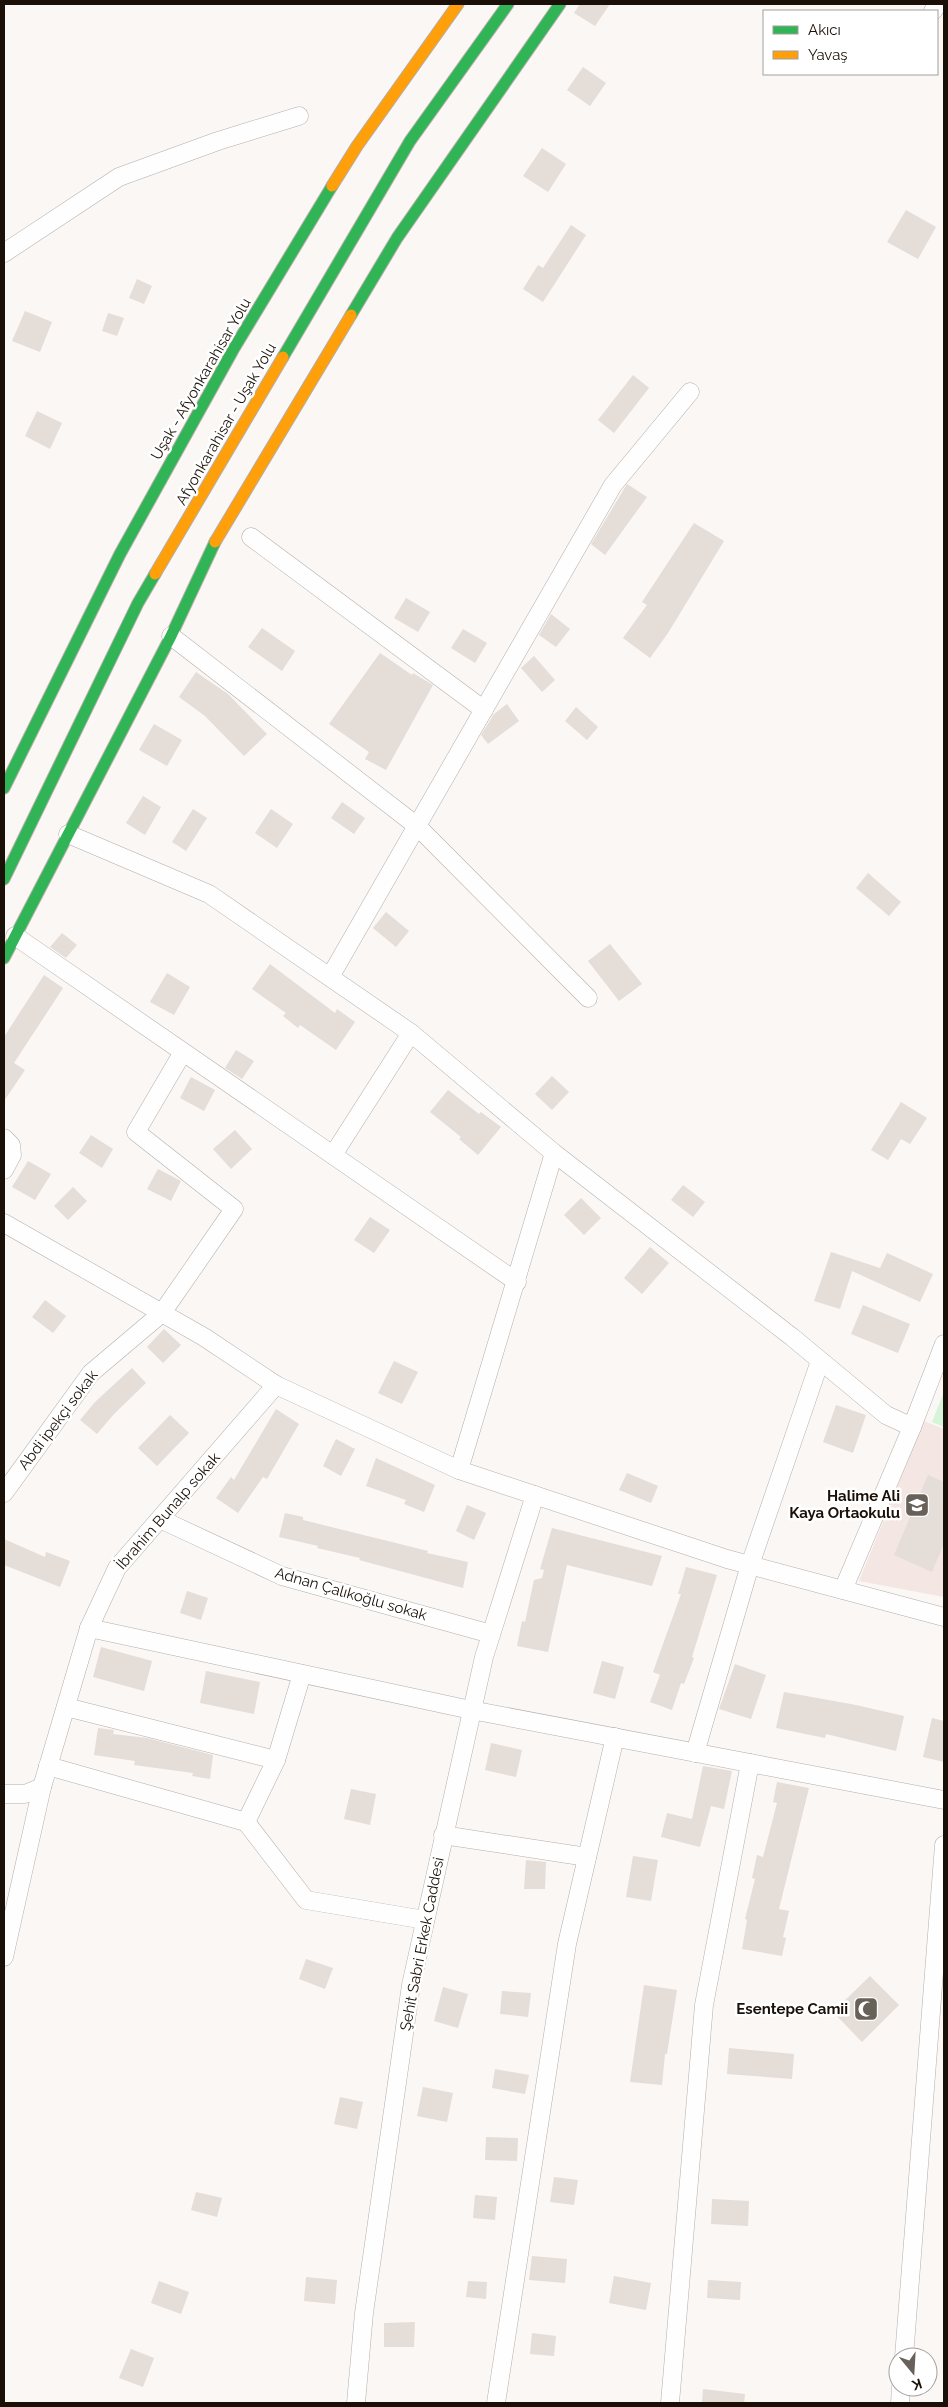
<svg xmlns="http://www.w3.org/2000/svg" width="948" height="2407" viewBox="0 0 948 2407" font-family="Raleway,sans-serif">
<rect width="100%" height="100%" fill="#faf7f5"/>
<polygon fill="#f3e6e3" points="924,1421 944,1429 944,1597 859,1581"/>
<polygon fill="#d5f4d9" points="944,1392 944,1427 932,1422"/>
<g fill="#e5ddd8">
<polygon points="580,4 610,4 595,26 574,13"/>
<polygon points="583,67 606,83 590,106 567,90"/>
<polygon points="542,148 566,164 548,192 523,176"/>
<polygon points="906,210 936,227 918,259 887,242"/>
<polygon points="571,225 586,235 543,302 523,289 538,265 543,268"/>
<polygon points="137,279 152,286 144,304 129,298"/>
<polygon points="25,311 52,322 40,352 12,341"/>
<polygon points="108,313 124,318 117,336 102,331"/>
<polygon points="633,375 649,388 614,433 598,420"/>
<polygon points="37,411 62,423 50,449 25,436"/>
<polygon points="627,484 647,497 605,555 591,544"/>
<polygon points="694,523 724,541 668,633 650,658 623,638 647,605 642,602"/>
<polygon points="406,598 430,612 418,632 394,618"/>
<polygon points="551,614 570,629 556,647 539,635"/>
<polygon points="262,628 295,651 282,671 248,647"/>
<polygon points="463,629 487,643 475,663 451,648"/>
<polygon points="380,653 412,675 413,673 433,685 386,770 365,759 369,752 329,724"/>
<polygon points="534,656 555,680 542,692 521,668"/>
<polygon points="196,672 228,694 267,734 244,756 205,716 179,697"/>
<polygon points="507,704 519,721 488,744 481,735 494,714"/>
<polygon points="576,707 598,727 587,740 565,721"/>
<polygon points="154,724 182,740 167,766 139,750"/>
<polygon points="143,796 161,807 145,835 126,823"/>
<polygon points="342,802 365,818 354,834 331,818"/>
<polygon points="193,809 207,818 186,851 172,842"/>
<polygon points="271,809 293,824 277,848 255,833"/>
<polygon points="868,873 901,902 889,916 856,888"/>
<polygon points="386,912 409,931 396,947 373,928"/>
<polygon points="62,933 77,945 66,958 50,947"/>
<polygon points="610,944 642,984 619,1001 588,961"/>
<polygon points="270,964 335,1013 337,1009 355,1022 336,1050 300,1025 298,1028 283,1016 286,1013 252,989"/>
<polygon points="167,973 190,987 174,1015 150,1002"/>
<polygon points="44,975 63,988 14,1063 25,1070 4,1101 4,1037"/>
<polygon points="236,1050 254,1061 242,1079 225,1068"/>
<polygon points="552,1076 569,1092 552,1110 535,1094"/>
<polygon points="191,1077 215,1090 204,1111 180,1098"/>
<polygon points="448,1090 479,1114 481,1112 501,1127 478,1155 459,1139 461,1137 430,1112"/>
<polygon points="901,1102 927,1118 910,1144 901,1139 888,1160 871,1150"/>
<polygon points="235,1130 252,1149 231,1169 213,1149"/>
<polygon points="91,1135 113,1149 102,1168 79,1153"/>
<polygon points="28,1161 51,1174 35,1200 12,1187"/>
<polygon points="158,1169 181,1181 171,1201 147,1189"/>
<polygon points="683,1185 705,1202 693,1217 671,1200"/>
<polygon points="73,1187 87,1201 68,1220 54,1206"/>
<polygon points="581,1198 601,1218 584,1235 564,1215"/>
<polygon points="370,1217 390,1230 374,1253 354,1240"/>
<polygon points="650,1247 669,1263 642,1294 624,1278"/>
<polygon points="831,1252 880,1268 887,1253 933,1274 920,1302 852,1271 840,1309 814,1301"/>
<polygon points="45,1300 66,1316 53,1333 32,1317"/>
<polygon points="863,1305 910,1324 898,1353 851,1334"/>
<polygon points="164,1329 181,1345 163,1363 147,1347"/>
<polygon points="394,1361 418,1372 402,1404 378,1393"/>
<polygon points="132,1368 146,1383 114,1414 97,1434 80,1420 95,1402"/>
<polygon points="836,1405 866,1415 853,1453 823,1442"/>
<polygon points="276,1409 299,1424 267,1479 263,1477 238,1513 216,1498 231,1477 234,1480"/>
<polygon points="170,1415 189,1433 157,1466 138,1448"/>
<polygon points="336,1439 355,1449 341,1476 323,1466"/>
<polygon points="376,1458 435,1485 424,1512 404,1504 406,1500 366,1486"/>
<polygon points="627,1473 658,1486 651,1503 619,1490"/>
<polygon points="928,1475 944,1482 944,1543 932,1572 894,1555"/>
<polygon points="467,1505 486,1513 474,1540 456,1531"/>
<polygon points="285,1513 303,1517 303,1520 428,1551 427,1553 468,1562 463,1588 359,1560 360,1558 317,1548 318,1546 279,1537"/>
<polygon points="552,1528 662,1556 652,1586 567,1565 548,1652 517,1646 522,1621 525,1622 534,1580 542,1578 544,1570 540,1569"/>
<polygon points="4,1539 45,1557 46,1552 70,1561 60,1587 4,1565"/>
<polygon points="686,1567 717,1575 692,1657 694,1658 684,1684 681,1683 672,1710 650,1702 660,1675 653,1672 681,1594 678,1594"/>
<polygon points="187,1591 208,1598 201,1620 180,1613"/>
<polygon points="101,1647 152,1661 144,1691 93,1677"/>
<polygon points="602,1661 624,1667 615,1699 593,1693"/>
<polygon points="735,1664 766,1675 751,1719 719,1709"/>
<polygon points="206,1671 260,1682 254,1714 200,1703"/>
<polygon points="784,1692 856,1705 904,1716 896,1751 826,1734 825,1738 776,1728"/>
<polygon points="932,1718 944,1721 944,1762 923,1757"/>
<polygon points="98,1728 114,1730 113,1734 147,1738 213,1755 210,1779 192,1776 193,1773 134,1765 135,1761 94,1755"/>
<polygon points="491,1743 522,1750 516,1777 485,1770"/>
<polygon points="703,1766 732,1771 724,1809 711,1806 700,1847 661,1837 667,1813 692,1819"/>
<polygon points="777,1782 809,1788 779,1909 789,1911 783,1937 786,1938 782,1956 742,1949 747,1920 745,1919 755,1879 752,1878 757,1855 763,1857 777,1803 773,1802"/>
<polygon points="351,1789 376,1794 370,1825 344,1819"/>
<polygon points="633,1856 658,1860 651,1901 626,1897"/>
<polygon points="526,1860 546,1862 545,1889 524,1889"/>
<polygon points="306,1959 333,1968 325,1989 299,1979"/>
<polygon points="870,1976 899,2005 862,2042 833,2012"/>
<polygon points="644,1985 677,1990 667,2054 665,2054 662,2085 630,2082"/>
<polygon points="443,1987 468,1994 458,2028 434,2021"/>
<polygon points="502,1991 531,1993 528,2017 500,2014"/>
<polygon points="729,2048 794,2054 792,2079 727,2074"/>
<polygon points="495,2069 529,2075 525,2094 492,2088"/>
<polygon points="423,2087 453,2093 447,2122 417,2116"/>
<polygon points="340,2097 363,2102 357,2129 334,2124"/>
<polygon points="486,2137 518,2138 517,2161 485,2160"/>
<polygon points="554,2177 578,2180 574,2205 550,2202"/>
<polygon points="196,2192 222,2198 217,2217 191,2210"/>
<polygon points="475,2195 497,2197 495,2220 473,2218"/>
<polygon points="712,2199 749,2201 748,2226 711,2224"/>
<polygon points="532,2256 567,2259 565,2283 529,2280"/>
<polygon points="614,2276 651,2283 646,2310 609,2303"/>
<polygon points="306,2277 337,2280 335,2304 304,2301"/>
<polygon points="708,2280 741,2282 740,2300 707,2298"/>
<polygon points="159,2281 189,2292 181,2314 151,2303"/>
<polygon points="468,2281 487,2282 486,2299 466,2297"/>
<polygon points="415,2322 414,2347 384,2347 384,2323"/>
<polygon points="532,2333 556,2336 554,2356 530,2354"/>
<polygon points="131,2349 154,2358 143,2387 119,2378"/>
<polygon points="703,2389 745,2394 744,2403 702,2403"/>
</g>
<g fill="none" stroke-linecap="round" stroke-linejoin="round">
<defs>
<g id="street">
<polyline points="933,11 938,4"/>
<polyline points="4,253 119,177 218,141 299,116"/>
<polyline points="251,537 484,710"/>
<polyline points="171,636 417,826 588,998"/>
<polyline points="68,834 209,894 411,1033 554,1153 792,1337 886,1415 912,1427"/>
<polyline points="15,936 517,1282"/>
<polyline points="330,977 613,485 690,392"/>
<polyline points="4,1138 11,1145 12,1155 4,1170"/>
<polyline points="333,1155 411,1033"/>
<polyline points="4,1223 204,1337 276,1385 459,1470 727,1559 944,1617"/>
<polyline points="459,1470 554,1153"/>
<polyline points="4,1493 91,1373 162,1313 234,1209 136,1132 183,1052"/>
<polyline points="160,1519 282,1576 491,1634"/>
<polyline points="843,1590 912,1427 944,1344"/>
<polyline points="89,1628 471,1710 944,1800"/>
<polyline points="66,1707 276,1760"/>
<polyline points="695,1753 750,1565 820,1361"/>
<polyline points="48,1766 246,1822 276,1760 302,1674"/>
<polyline points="4,1794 25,1794 42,1787 89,1628 117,1568 276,1385"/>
<polyline points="246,1822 306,1900 425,1920"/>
<polyline points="443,1835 587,1857"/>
<polyline points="4,1957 42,1787"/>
<polyline points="904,2357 944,1845"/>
<polyline points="356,2403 364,2313 411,1985 484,1657 535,1495"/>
<polyline points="496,2403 567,1944 615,1737"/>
<polyline points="670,2403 704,2005 750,1763"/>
<polyline points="900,2403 901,2387"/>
</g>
<g id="fast">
<polyline points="351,315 397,238 560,4"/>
<polyline points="283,357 410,141 508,4"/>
<polyline points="4,788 120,554 233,350 332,186"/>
<polyline points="4,879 138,603 155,574"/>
<polyline points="4,958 171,636 215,542"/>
</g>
<g id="slow">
<polyline points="332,186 357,146 458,4"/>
<polyline points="215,542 351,315"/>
<polyline points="155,574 283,357"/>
</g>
</defs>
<use href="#street" stroke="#b5aea9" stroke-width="19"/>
<use href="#fast" stroke="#b5aea9" stroke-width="13"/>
<use href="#slow" stroke="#b5aea9" stroke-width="13"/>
<use href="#street" stroke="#fefefe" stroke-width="18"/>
<use href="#fast" stroke="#30b455" stroke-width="11"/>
<use href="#slow" stroke="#ff9f0a" stroke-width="11"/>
</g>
<defs>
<symbol id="school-square" viewBox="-11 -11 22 22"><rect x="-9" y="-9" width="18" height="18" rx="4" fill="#68615a" stroke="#fff"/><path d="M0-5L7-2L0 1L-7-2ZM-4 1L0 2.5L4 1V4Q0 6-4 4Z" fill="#fff"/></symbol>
<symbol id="mosque-square" viewBox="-11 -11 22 22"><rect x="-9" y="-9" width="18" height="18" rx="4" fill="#68615a" stroke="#fff"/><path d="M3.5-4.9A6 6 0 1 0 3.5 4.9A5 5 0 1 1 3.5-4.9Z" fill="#fff"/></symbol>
</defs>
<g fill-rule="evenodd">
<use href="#school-square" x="903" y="1491" width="28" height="28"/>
<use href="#mosque-square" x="852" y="1995" width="28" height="28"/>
</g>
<g text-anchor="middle" stroke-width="5" stroke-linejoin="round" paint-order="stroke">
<g font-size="15" fill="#1a1007" stroke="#fff">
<text transform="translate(201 379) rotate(-60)" y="5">Uşak - Afyonkarahisar Yolu</text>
<text transform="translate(226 424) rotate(-60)" y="5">Afyonkarahisar - Uşak Yolu</text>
<text transform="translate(58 1420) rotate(-53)" y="5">Abdi ipekçi sokak</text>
<text transform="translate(168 1511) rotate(-49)" y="5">İbrahim Bunalp sokak</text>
<text transform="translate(351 1594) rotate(16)" y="5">Adnan Çalıkoğlu sokak</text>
<text transform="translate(422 1944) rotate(-79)" y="5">Şehit Sabri Erkek Caddesi</text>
</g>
<g font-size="15" font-weight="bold" fill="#1a1007" stroke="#fff" text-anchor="end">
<text x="900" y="1501">Halime Ali<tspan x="900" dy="17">Kaya Ortaokulu</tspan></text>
<text x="848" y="2014">Esentepe Camii</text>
</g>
</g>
<rect width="948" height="2407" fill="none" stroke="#1a1007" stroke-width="10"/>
<rect x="763" y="10" width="175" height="65" fill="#ffffff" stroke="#a39f9c"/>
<rect x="773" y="26" width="25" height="8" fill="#30b455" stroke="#a39f9c"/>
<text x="808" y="35" font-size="15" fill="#1a1007">Akıcı</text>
<rect x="773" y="51" width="25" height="8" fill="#ff9f0a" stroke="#a39f9c"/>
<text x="808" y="60" font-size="15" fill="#1a1007">Yavaş</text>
<g transform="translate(913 2372) rotate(162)"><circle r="24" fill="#ffffff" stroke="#a39f9c"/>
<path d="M0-4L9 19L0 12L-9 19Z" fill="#68615a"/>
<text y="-8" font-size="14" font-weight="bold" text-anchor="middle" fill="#1a1007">K</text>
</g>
</svg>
